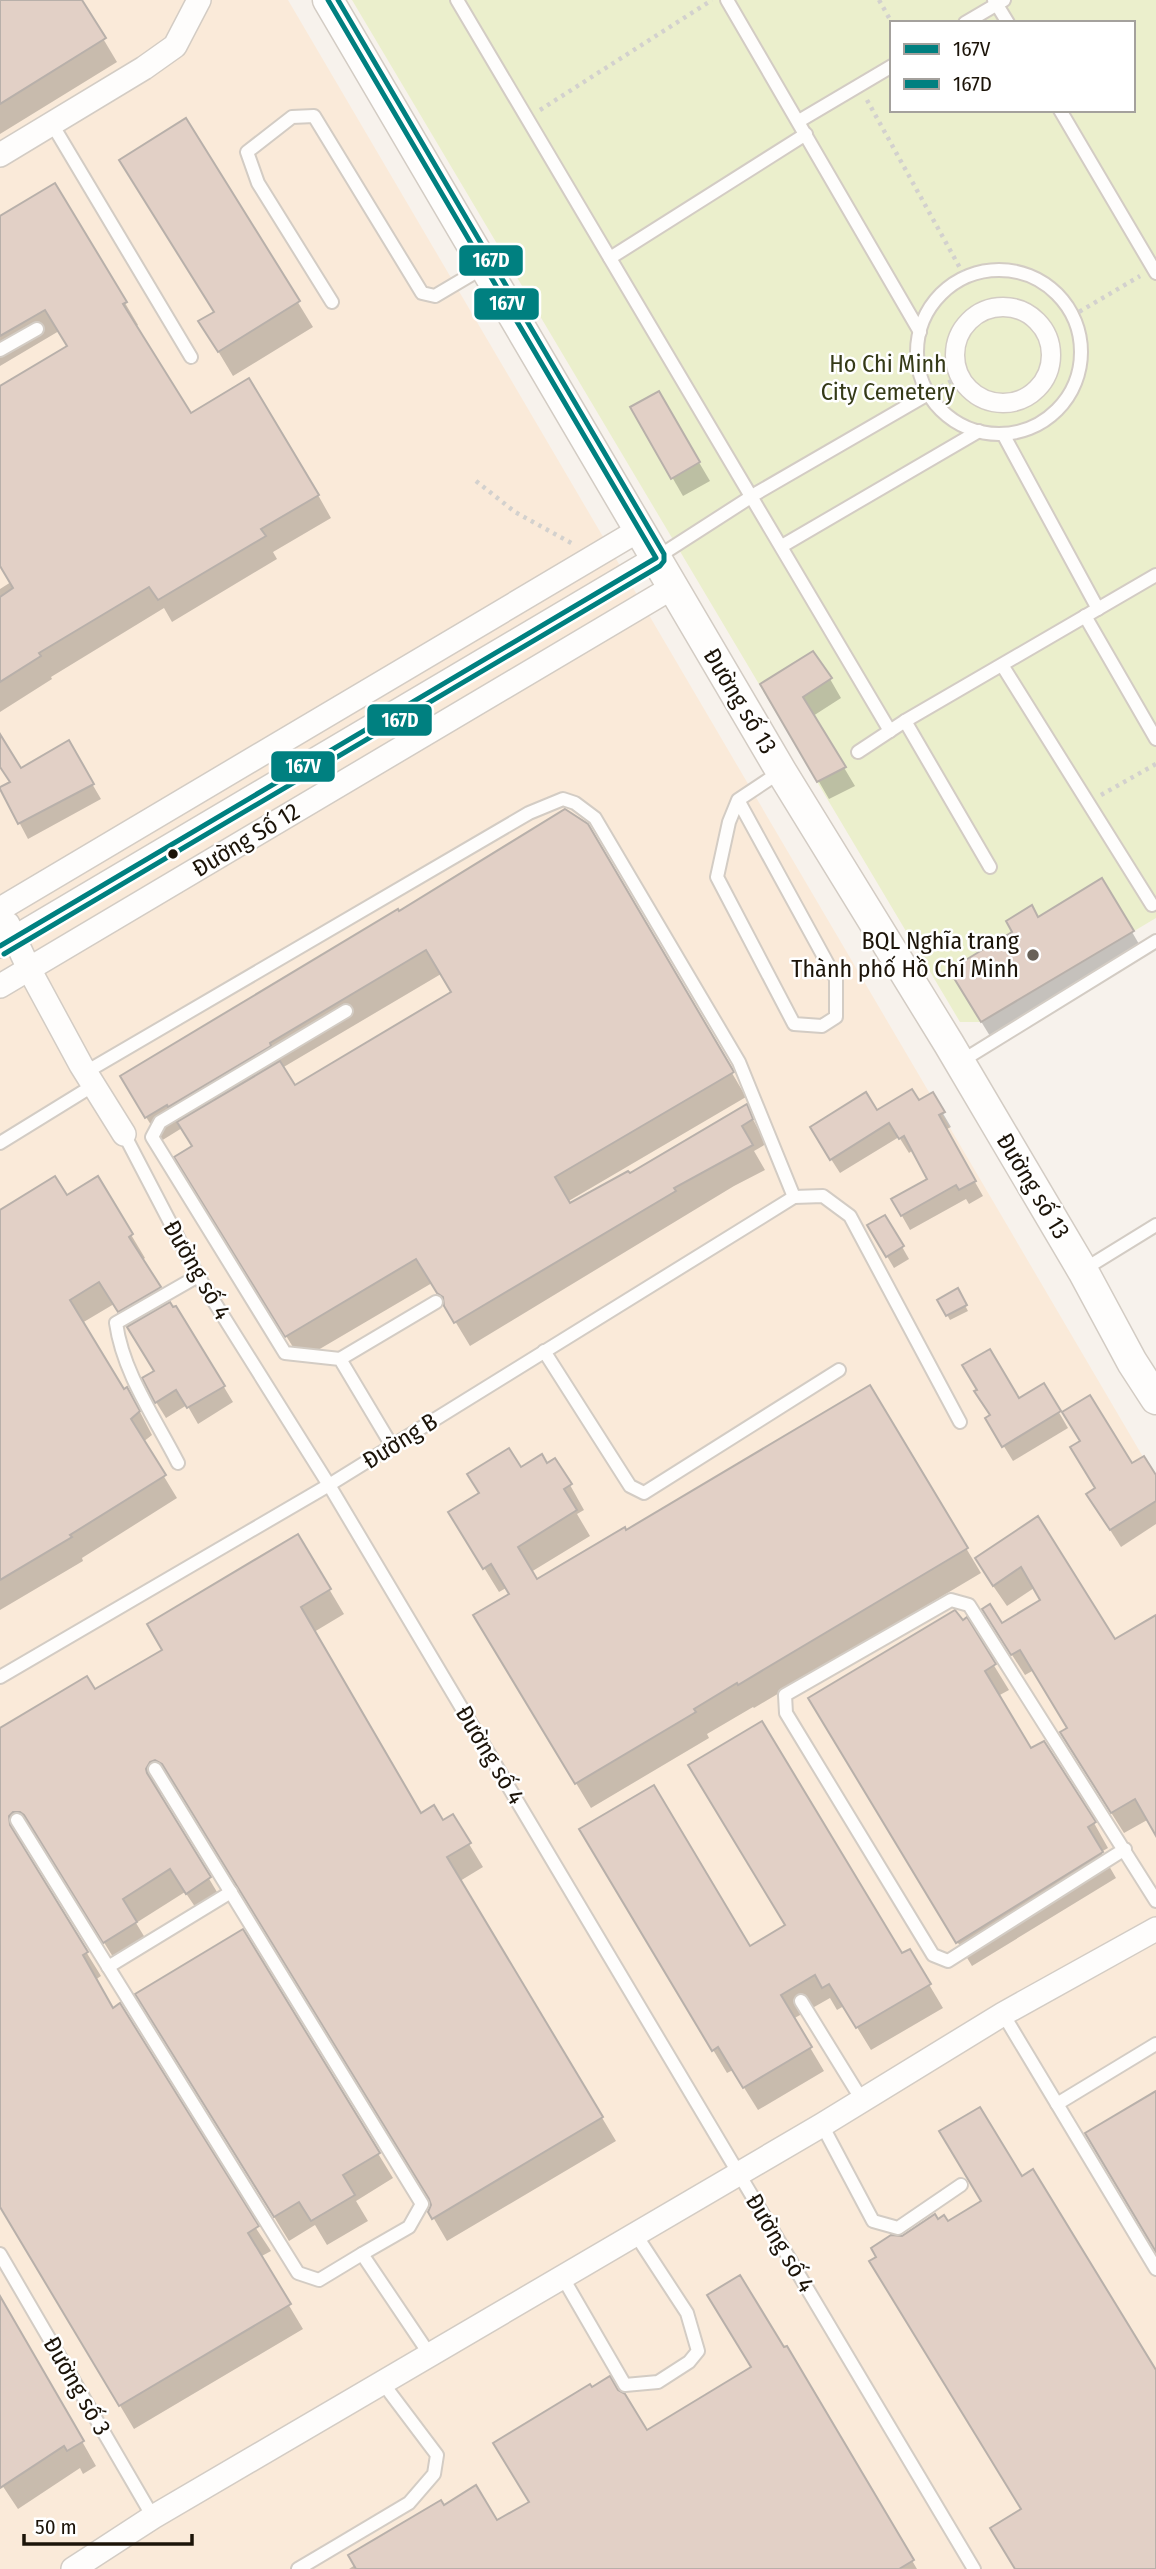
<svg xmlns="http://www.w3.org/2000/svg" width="1156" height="2569" viewBox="0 0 1156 2569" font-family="'Fira Sans Condensed',sans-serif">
<rect width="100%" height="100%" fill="#f7f2ec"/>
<polygon fill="#faead9" points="0,0 288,0 1156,1479 1156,2569 0,2569"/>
<path fill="#ebefcc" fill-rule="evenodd" d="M352 0H1156V918L981 1022H960ZM892 23H1133V110H892Z"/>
<g fill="#0003" fill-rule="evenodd">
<polygon points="0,0 80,0 117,62 0,134"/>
<polygon points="186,120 313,327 233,376 215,346 215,313"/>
<polygon points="0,218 125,303 138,325 135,327 190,416 318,495 331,518 273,552 277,559 172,622 164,608 51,677 52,679 0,712 0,589 11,582 0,564 0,388 69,347 59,331 0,366"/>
<polygon points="658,393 710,481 683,496 632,408"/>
<polygon points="830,679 841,698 813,716 855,786 829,799 763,685"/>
<polygon points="68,743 101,799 28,839 1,788 11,783 0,765 0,749 21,770"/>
<path d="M587 825 746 1097 567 1202 570 1206 629 1175 746 1106 766 1144 754 1151 765 1170 734 1186 470 1346 432 1283 301 1360 191 1182 194 1147 182 1128 161 1141 136 1101 398 914ZM441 974 453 993 294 1088 282 1068Z"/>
<polygon points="1038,919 1132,932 1146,956 996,1046 965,995"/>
<polygon points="932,1095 951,1127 945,1130 983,1196 969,1204 966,1199 910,1230 893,1200 930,1180 913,1150 909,1153 899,1137 840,1173 820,1142 876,1112 919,1103"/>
<polygon points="97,1178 145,1258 142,1260 172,1310 176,1308 233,1402 198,1424 187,1405 166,1418 156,1402 156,1372 114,1304 82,1323 124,1391 127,1389 140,1412 152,1435 143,1442 177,1498 82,1558 83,1561 0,1610 0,1212 66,1197"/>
<polygon points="885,1217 909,1259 894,1268 869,1226"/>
<polygon points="957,1291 968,1311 950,1320 939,1300"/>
<polygon points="1043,1385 1068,1428 1013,1461 987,1419"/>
<polygon points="869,1387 981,1573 754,1708 753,1707 707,1734 709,1738 591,1808 490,1640 511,1595 506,1588 499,1592 465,1537 520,1469 547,1465 570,1485 584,1510 577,1514 590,1536 531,1572 536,1581 626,1532"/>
<polygon points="1132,1466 1156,1478 1156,1524 1121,1547 1098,1511"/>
<polygon points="1038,1518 1115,1642 1156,1617 1156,1832 1149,1819 1124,1833 1074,1754 1069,1729 1034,1670 1025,1675 996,1630 1042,1601 1034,1588 1007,1606 989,1580"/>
<polygon points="298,1537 344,1614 314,1632 421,1815 442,1822 469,1844 483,1867 460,1881 616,2141 447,2241 430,2212 433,2205 178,1788 170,1784 163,1786 160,1797 223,1902 202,1917 185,1892 136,1923 150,1946 118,1965 40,1839 32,1835 25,1837 22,1848 101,1976 95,1980 112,2010 271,2251 260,2257 303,2329 134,2429 0,2204 0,1730 94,1692 164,1650"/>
<polygon points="966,1620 1009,1690 998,1696 1030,1750 1094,1823 1108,1848 1101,1852 1116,1878 972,1966 825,1723"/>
<polygon points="595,1853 750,1948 901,1956 909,1951 943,2008 871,2050 844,2006 837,2010 830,1998 793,2019 824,2071 758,2110 733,2070 727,2073"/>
<polygon points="242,1931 393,2178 356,2201 368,2221 327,2245 315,2225 289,2241 152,2019"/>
<polygon points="0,2297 96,2466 83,2474 80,2468 18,2509 0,2482"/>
<polygon points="786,2348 917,2569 349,2569 443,2507 497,2523"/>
</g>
<g fill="#e2d0c6" stroke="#b8b0aa" stroke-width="2">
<polygon points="0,0 82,0 106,38 0,104"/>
<polygon points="186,118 300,301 218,352 198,321 214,312 119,160"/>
<polygon points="55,183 127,302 123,304 191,413 249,378 319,495 261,529 266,536 158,600 149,587 39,653 41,656 0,682 0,597 13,588 0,566 0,386 67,346 45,310 0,336 0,216"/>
<polygon points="659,391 700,462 671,479 630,407"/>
<polygon points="813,651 832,678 803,697 846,767 817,782 760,684"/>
<polygon points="0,734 21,768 69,740 94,784 18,824 0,789 0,787 10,782 0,767"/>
<polygon points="565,809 588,824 734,1072 555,1177 570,1203 628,1171 630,1173 747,1104 753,1119 742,1126 753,1145 674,1188 676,1191 454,1323 444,1306 443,1297 437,1293 416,1259 285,1337 174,1157 192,1146 177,1122 280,1061 295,1085 451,992 426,950 270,1043 271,1046 168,1107 167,1105 145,1118 120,1076 398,909 399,911"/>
<polygon points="1102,878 1134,931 981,1022 949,970 1012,932 1006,921 1032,905 1038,917"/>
<polygon points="912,1089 919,1100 933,1092 945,1112 939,1115 976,1181 959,1190 956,1185 901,1216 891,1199 927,1179 904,1136 899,1139 889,1123 830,1160 810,1127 866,1092 877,1110"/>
<polygon points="55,1176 67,1195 98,1176 133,1234 129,1237 161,1287 118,1312 99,1282 70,1300 124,1389 127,1387 140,1411 131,1419 166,1475 70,1535 72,1537 0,1580 0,1210"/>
<polygon points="885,1215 904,1246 886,1257 867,1225"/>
<polygon points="958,1288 967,1305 946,1316 937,1300"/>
<polygon points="170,1302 173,1307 176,1306 225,1386 187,1408 176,1390 155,1403 142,1378 154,1371 127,1327"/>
<polygon points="990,1349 1019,1398 1044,1383 1061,1411 1002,1447 985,1418 990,1415 974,1391 977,1390 962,1365"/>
<polygon points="870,1385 968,1548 738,1685 737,1683 694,1709 696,1712 575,1784 473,1615 509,1594 491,1564 483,1569 448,1512 479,1493 467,1474 509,1448 521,1467 542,1454 547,1463 555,1458 572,1484 564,1489 577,1510 518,1547 537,1579 625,1527 626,1530"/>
<polygon points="1090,1395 1132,1463 1144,1456 1156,1475 1156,1501 1110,1530 1086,1494 1095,1488 1070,1447 1080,1441 1062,1412"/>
<polygon points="1038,1516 1115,1639 1156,1615 1156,1836 1135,1799 1111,1813 1060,1732 1067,1728 1020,1650 1011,1655 982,1609 990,1604 1002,1623 1040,1600 1021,1567 993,1586 975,1558"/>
<polygon points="298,1534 331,1589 301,1607 421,1813 434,1805 443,1820 453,1814 471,1843 447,1857 603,2117 432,2219 428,2212 431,2205 429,2199 162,1764 155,1760 150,1762 146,1769 147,1773 211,1877 186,1894 170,1869 123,1899 137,1922 103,1943 24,1815 20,1812 13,1812 9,1816 10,1825 88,1952 83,1955 113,2008 120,2003 259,2226 248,2233 291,2304 119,2406 0,2207 0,1728 87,1676 95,1689 162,1650 147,1624"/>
<polygon points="955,1610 963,1620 967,1617 996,1664 985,1671 1031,1748 1044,1741 1096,1822 1088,1827 1103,1852 956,1943 808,1698"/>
<polygon points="762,1721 902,1953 910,1949 931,1984 856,2028 829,1984 822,1988 815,1975 781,1995 812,2047 743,2088 718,2047 712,2051 579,1829 654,1785 750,1946 785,1925 688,1765"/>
<polygon points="243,1929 380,2153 343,2175 355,2195 311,2221 299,2202 274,2217 135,1994"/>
<polygon points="1156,2091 1156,2252 1085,2133"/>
<polygon points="980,2107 1022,2176 1033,2169 1156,2370 1156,2569 1015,2569 990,2528 1021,2509 869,2261 876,2257 871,2248 891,2235 902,2236 935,2214 938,2219 944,2215 948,2221 981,2201 939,2131"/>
<polygon points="740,2275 784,2347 787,2346 914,2560 899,2569 356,2569 348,2555 441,2500 444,2505 476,2485 497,2520 529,2502 493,2443 590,2384 592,2387 610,2376 618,2390 625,2394 647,2430 751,2367 707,2295"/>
<polygon points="0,2296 84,2441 67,2451 64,2446 0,2488"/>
</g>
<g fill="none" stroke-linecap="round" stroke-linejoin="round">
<defs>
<g id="service">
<polyline points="457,0 890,731"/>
<polyline points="727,0 920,332"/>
<polyline points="994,0 1008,23"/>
<polyline points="965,23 1004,0"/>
<polyline points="1060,110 1156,273"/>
<polyline points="799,121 892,66"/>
<polyline points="52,124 191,357"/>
<polyline points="610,258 806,134"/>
<circle cx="999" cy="352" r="82"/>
<polyline points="332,302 258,183 247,152 292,117 314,116 422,293 435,296 484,267"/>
<polyline points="0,350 37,329"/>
<polyline points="1003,434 1098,609"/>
<polyline points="782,546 979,431"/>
<polyline points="656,558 757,493 928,394"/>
<polyline points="1085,616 1156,739"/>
<polyline points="1002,665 1152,905"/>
<polyline points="905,721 990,867"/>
<polyline points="858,752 905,721 1156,575"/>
<polyline points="738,800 836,979 836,1017 822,1026 794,1024 717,877 729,822 738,800 780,772"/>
<polyline points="346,1011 160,1122 152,1137 285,1353 340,1359 392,1446"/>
<polyline points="960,1062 1156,941"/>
<polyline points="86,1072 529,813 563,799 575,803 595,818 739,1062 794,1197"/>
<polyline points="124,1134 198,1276 329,1485 974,2569"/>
<polyline points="0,1143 94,1085"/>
<polyline points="1083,1270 1156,1225"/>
<polyline points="544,1351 630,1486 644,1493 839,1370"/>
<polyline points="340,1359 436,1302"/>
<path d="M178 1463C155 1418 123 1373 116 1323L198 1276"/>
<polyline points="0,1677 329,1485 794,1197 823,1196 850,1216 960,1422"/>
<polyline points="155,1769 422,2204 409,2227 362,2254 430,2355"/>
<polyline points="17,1820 298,2273 319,2280 362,2254"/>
<polyline points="1125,1849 948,1961 933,1955 786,1713 785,1695 951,1600 969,1605 1156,1901"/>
<polyline points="108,1967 231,1892"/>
<polyline points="801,2001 862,2100"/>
<polyline points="1003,2014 1156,2269"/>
<polyline points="1057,2104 1156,2044"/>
<polyline points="822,2125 873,2221 898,2228 961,2185"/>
<polyline points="0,2254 153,2517"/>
<polyline points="563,2278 625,2385 658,2382 689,2362 698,2351 687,2313 636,2235"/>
<polyline points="298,2569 409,2503 434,2474 437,2455 382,2382"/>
</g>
<circle id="pedestrian" cx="1003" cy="355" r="48"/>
<g id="minor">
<polyline points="0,155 144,68 175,46 199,0"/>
<polyline points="0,909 639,530"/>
<polyline points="8,924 29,969 81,1065 124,1134"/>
<polyline points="0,946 656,558"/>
<polyline points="0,986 673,587"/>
<polyline points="73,2569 153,2517 822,2125 1003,2014 1156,1929"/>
</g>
<polyline id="tertiary" points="328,0 781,771 949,1044 1083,1271 1132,1362 1156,1399"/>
</defs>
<use href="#service" stroke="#d3ccc4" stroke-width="16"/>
<use href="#pedestrian" stroke="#d3ccc4" stroke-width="21"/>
<use href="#minor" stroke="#d3ccc4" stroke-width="26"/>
<use href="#tertiary" stroke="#d3ccc4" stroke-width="33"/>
<g stroke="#d3d1ce" stroke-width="4.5" stroke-dasharray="3.5 5" stroke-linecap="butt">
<polyline points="879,0 892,23"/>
<polyline points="867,100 965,277"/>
<polyline points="540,110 712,0"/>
<polyline points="1072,316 1140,276"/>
<polyline points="941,387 960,376"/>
<polyline points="476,481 515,512 573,544"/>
<polyline points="1101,795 1156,764"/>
</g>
<use href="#service" stroke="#fefdfc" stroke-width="12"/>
<use href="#pedestrian" stroke="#fefdfc" stroke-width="18"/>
<use href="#minor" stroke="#fefdfc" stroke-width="23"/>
<use href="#tertiary" stroke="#fefdfc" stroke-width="30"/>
<defs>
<polyline id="bus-1" points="0,946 656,558 328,0"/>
<polyline id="bus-2" points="4,954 660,566 664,561 664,554 338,0"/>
</defs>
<use href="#bus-1" stroke="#fff" stroke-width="10"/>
<use href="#bus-2" stroke="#fff" stroke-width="10"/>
<use href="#bus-1" stroke="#008080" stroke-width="5"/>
<use href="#bus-2" stroke="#008080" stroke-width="5"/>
</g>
<circle fill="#1c1409" stroke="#fff" stroke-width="2.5" cx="173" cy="854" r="6"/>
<circle fill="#696258" stroke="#fff" stroke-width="2.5" cx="1033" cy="955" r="7"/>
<g text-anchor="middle" stroke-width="5" stroke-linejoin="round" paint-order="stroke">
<g font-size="24" fill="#353a17" stroke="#fff">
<text x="888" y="372">Ho Chi Minh<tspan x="888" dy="28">City Cemetery</tspan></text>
</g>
<g font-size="24" fill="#1c1409" stroke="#fff">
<text transform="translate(740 701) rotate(59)" y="8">Đường số 13</text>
<text transform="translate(246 840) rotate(-31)" y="8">Đường Số 12</text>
<text transform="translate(1033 1186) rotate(59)" y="8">Đường số 13</text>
<text transform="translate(197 1270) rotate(60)" y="8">Đường số 4</text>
<text transform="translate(400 1441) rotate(-32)" y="8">Đường B</text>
<text transform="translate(490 1755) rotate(59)" y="8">Đường số 4</text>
<text transform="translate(780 2243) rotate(59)" y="8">Đường số 4</text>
<text transform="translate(77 2386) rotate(60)" y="8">Đường số 3</text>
</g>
<g font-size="24" fill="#1c1409" stroke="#fff" text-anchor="end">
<text x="1019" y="949">BQL Nghĩa trang<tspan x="1019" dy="28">Thành phố Hồ Chí Minh</tspan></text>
</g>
</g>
<g stroke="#fff" stroke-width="2.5">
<rect x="458" y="244" width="66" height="33" rx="7" fill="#008080"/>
<rect x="473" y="287" width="67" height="34" rx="7" fill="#008080"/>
<rect x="366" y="703" width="67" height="34" rx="7" fill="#008080"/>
<rect x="270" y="750" width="66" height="33" rx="7" fill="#008080"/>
</g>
<g font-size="19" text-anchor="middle" font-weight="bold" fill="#fff">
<text x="491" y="267">167D</text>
<text x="507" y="310">167V</text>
<text x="400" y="727">167D</text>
<text x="303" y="773">167V</text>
</g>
<rect x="890" y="21" width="245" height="91" fill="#ffffff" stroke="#a4a19d" stroke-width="2"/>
<rect x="904" y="44" width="35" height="10" fill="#008080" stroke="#a4a19d" stroke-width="2"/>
<text x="953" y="56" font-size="21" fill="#1c1409">167V</text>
<rect x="904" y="79" width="35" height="10" fill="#008080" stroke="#a4a19d" stroke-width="2"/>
<text x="953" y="91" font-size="21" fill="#1c1409">167D</text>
<path d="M24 2534v10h168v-10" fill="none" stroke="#1c1409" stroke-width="3.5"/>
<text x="35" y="2534" font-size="21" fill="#1c1409" stroke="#ffffff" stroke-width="5" paint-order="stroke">50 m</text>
</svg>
